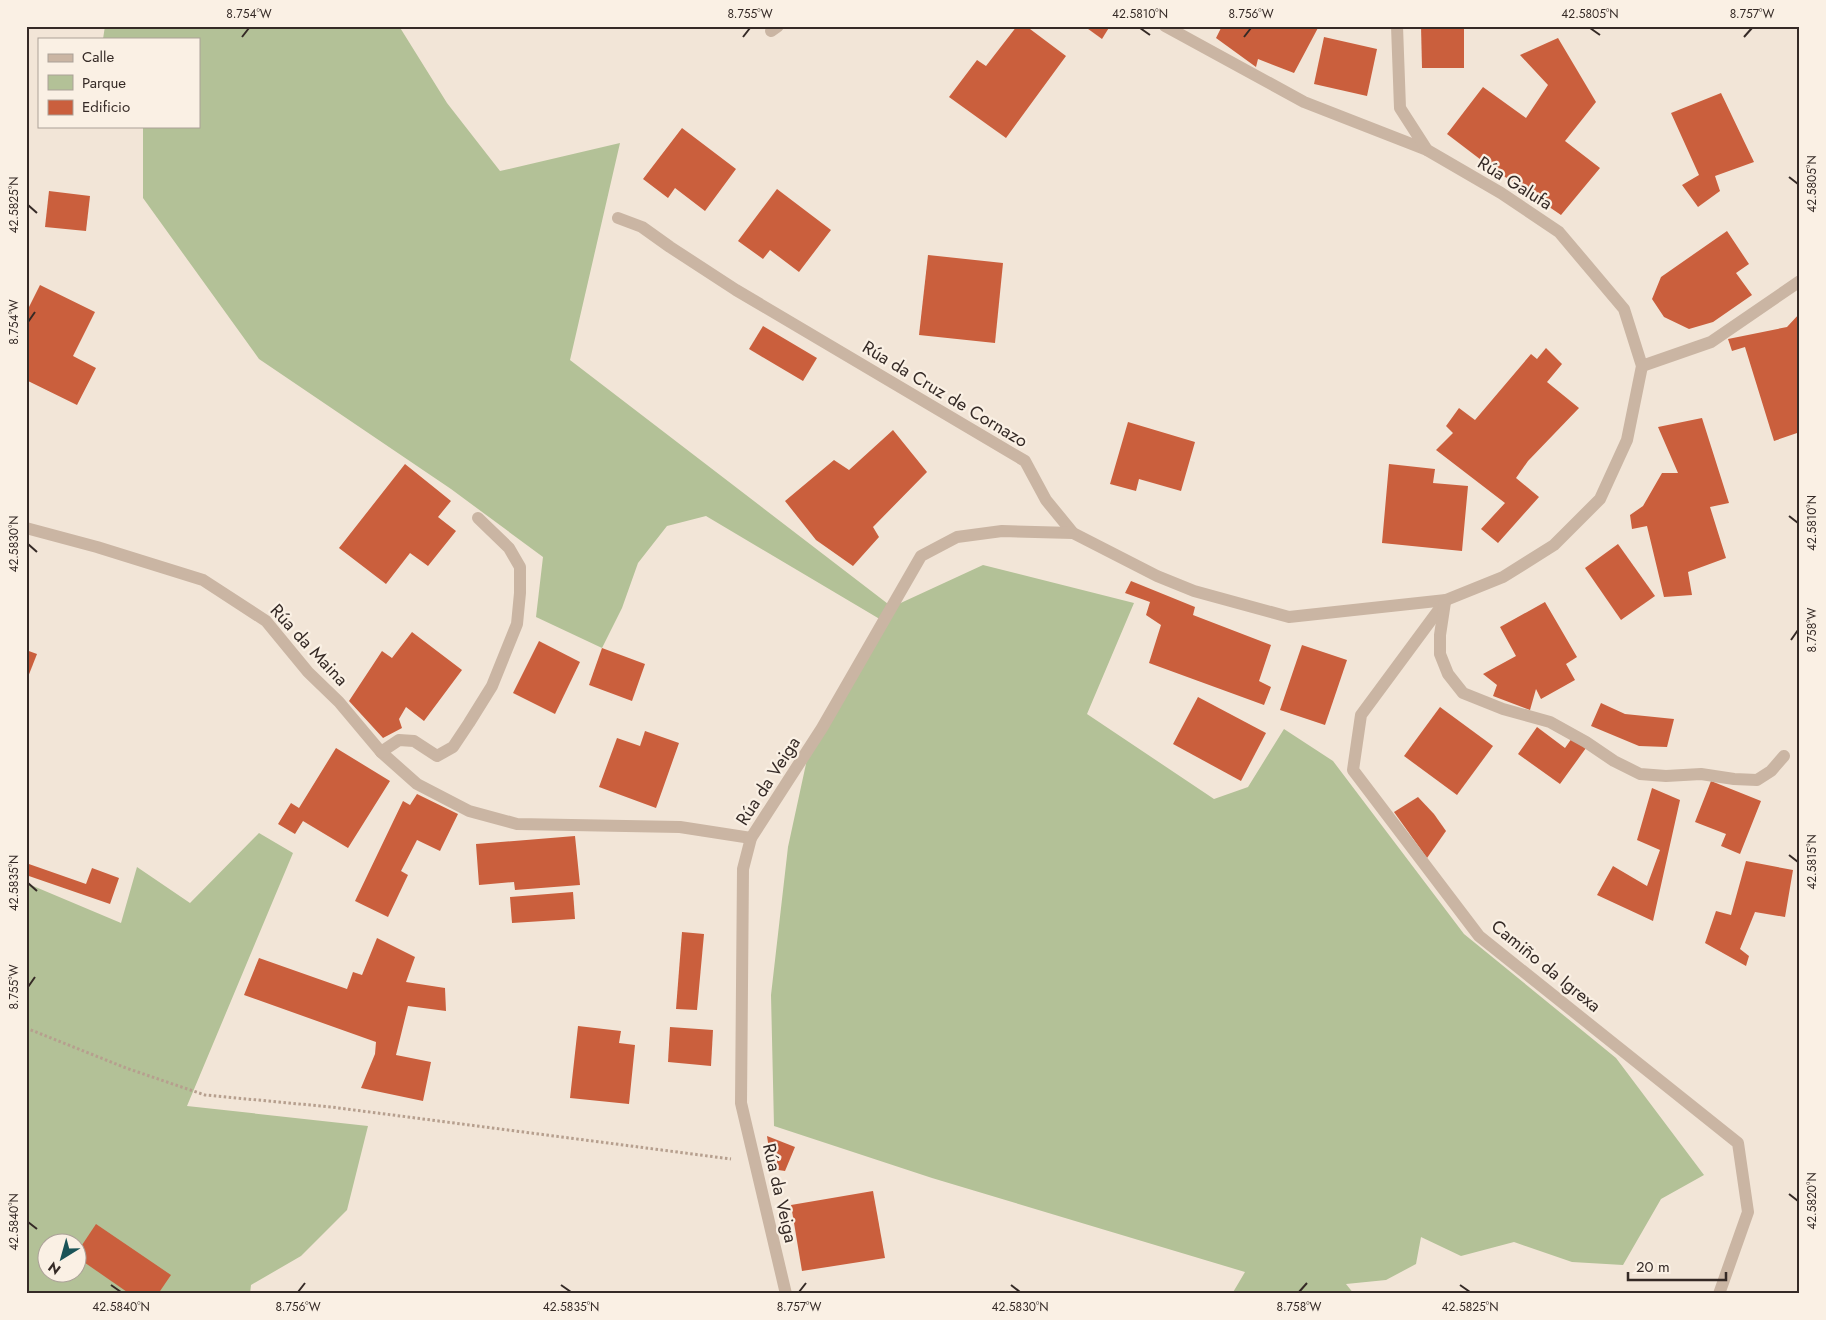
<svg xmlns="http://www.w3.org/2000/svg" width="1826" height="1320" viewBox="0 0 1826 1320" font-family="Jost,sans-serif">
<rect width="100%" height="100%" fill="#f2e5d7"/>
<g fill="#b3c197" fill-rule="evenodd">
<polygon points="105,26 399,26 447,103 500,171 620,143 570,360 892,607 983,565 1134,603 1087,714 1214,799 1248,787 1284,729 1333,761 1464,934 1616,1058 1704,1175 1661,1199 1623,1265 1572,1262 1514,1242 1461,1256 1421,1237 1416,1264 1386,1280 1346,1284 1354,1294 1232,1294 1245,1272 932,1178 774,1126 771,995 788,847 809,750 883,621 706,516 667,526 638,563 622,608 602,648 536,617 543,557 451,489 259,359 143,198 143,126 199,126 199,39 103,39"/>
<path d="M259 833 293 853 187 1106 368 1126 347 1210 301 1256 251 1285 250 1294H26V883L121 923 137 867 190 903ZM48 1242H78V1272H48Z"/>
</g>
<g fill="#ca5f3d">
<polygon points="1017,26 1026,26 1066,56 1006,138 949,97 977,60 986,66"/>
<polygon points="1084,26 1110,26 1102,39"/>
<polygon points="1222,26 1261,26 1265,29 1266,26 1319,26 1294,73 1258,59 1256,67 1216,38"/>
<polygon points="1421,26 1464,26 1464,68 1422,68"/>
<polygon points="1324,37 1377,49 1367,96 1314,84"/>
<polygon points="1558,38 1596,102 1565,141 1600,168 1561,215 1489,166 1447,134 1483,87 1526,118 1548,85 1520,55"/>
<polygon points="1721,93 1754,162 1715,176 1720,191 1698,207 1682,185 1699,175 1671,113"/>
<polygon points="682,128 736,169 705,211 675,188 668,198 643,179"/>
<polygon points="777,189 831,230 799,272 770,250 763,259 738,241"/>
<polygon points="49,191 90,196 86,231 45,227"/>
<polygon points="1727,231 1749,264 1736,273 1752,295 1713,322 1689,329 1664,317 1652,299 1661,277"/>
<polygon points="928,255 1003,263 995,343 919,335"/>
<polygon points="40,285 95,312 73,356 96,368 77,405 26,380 26,313"/>
<polygon points="1800,313 1800,432 1774,441 1745,347 1732,351 1728,339 1787,327"/>
<polygon points="763,326 817,358 803,381 749,349"/>
<polygon points="1546,348 1562,364 1547,382 1579,408 1528,461 1516,478 1539,497 1498,543 1481,529 1505,503 1436,450 1453,433 1446,426 1459,408 1475,420 1531,354 1537,359"/>
<polygon points="1702,418 1729,503 1710,507 1726,558 1688,572 1692,595 1664,597 1647,526 1632,529 1630,515 1643,506 1662,473 1678,473 1658,427"/>
<polygon points="1128,422 1195,442 1181,491 1139,479 1136,491 1110,484"/>
<polygon points="893,430 927,472 873,527 879,537 853,566 816,540 785,501 834,460 849,470"/>
<polygon points="405,464 451,501 438,517 456,531 428,566 410,553 386,584 339,548"/>
<polygon points="1389,464 1435,469 1433,483 1468,486 1462,551 1382,543"/>
<polygon points="1618,544 1655,596 1621,620 1585,568"/>
<polygon points="1131,581 1195,607 1193,615 1271,645 1259,681 1271,687 1264,705 1149,663 1161,625 1146,615 1150,602 1125,593"/>
<polygon points="1545,602 1577,657 1566,664 1575,680 1541,699 1536,689 1530,710 1493,696 1497,685 1483,674 1516,656 1500,627"/>
<polygon points="412,632 462,670 424,721 406,707 399,719 402,728 383,738 349,701 382,651 392,658"/>
<polygon points="539,641 580,662 555,714 513,693"/>
<polygon points="1302,645 1347,660 1325,725 1280,710"/>
<polygon points="602,648 645,664 632,701 589,685"/>
<polygon points="26,650 37,654 26,682"/>
<polygon points="1198,697 1266,733 1241,781 1173,744"/>
<polygon points="1601,703 1625,714 1674,719 1667,747 1639,746 1591,726"/>
<polygon points="1440,707 1493,746 1457,795 1404,756"/>
<polygon points="1537,727 1565,748 1572,738 1586,748 1560,784 1518,754"/>
<polygon points="645,731 679,743 656,808 599,787 617,738 640,746"/>
<polygon points="336,748 390,781 348,848 303,821 295,834 278,824 291,803 299,808"/>
<polygon points="1711,781 1761,801 1740,854 1721,846 1726,834 1695,822"/>
<polygon points="1652,788 1680,800 1653,921 1597,895 1613,866 1647,886 1660,850 1637,840"/>
<polygon points="417,794 458,814 440,851 417,840 401,871 408,875 388,917 355,901 403,801 410,805"/>
<polygon points="1418,797 1434,814 1446,831 1427,858 1394,812"/>
<polygon points="575,836 580,885 515,890 514,882 479,885 476,844"/>
<polygon points="1746,861 1793,870 1785,917 1755,912 1740,949 1749,956 1746,966 1705,943 1716,911 1731,915"/>
<polygon points="26,863 86,884 92,868 119,878 110,904 26,875"/>
<polygon points="573,892 575,919 512,923 510,897"/>
<polygon points="682,932 704,934 697,1010 676,1009"/>
<polygon points="377,938 415,957 406,982 445,988 446,1011 408,1006 396,1055 431,1062 423,1101 361,1088 375,1054 376,1042 244,995 259,958 347,989 353,972 362,975"/>
<polygon points="578,1026 621,1031 619,1043 635,1045 629,1104 570,1098"/>
<polygon points="670,1027 713,1030 711,1066 668,1062"/>
<polygon points="767,1136 795,1147 785,1171 772,1169"/>
<polygon points="873,1191 885,1258 802,1271 791,1205"/>
<polygon points="96,1224 171,1275 158,1294 130,1294 78,1258 78,1251"/>
</g>
<g fill="none" stroke-linecap="round" stroke-linejoin="round">
<polyline stroke="#b69f8e" stroke-width="3" stroke-dasharray="2.5 2.5" stroke-linecap="butt" points="26,1028 126,1068 205,1095 331,1107 731,1159"/>
<g stroke="#cab5a3" stroke-width="12">
<polyline points="1165,26 1304,102 1427,150"/>
<polyline points="771,31 778,26"/>
<polyline points="618,218 642,227 670,247 736,290 1025,461 1046,500 1073,533 1157,576 1194,591 1289,617 1446,600 1503,577 1554,545 1600,499 1627,440 1642,366 1624,309 1559,232 1501,193 1427,150 1400,108 1397,26"/>
<polyline points="1642,366 1711,342 1800,281"/>
<polyline points="26,528 97,547 203,580 266,621 308,672 339,702 381,752 417,784 469,811 517,824 680,827 751,838"/>
<polyline points="1446,600 1361,715 1353,770 1479,936 1738,1143 1748,1212 1719,1294"/>
<polyline points="1445,602 1440,635 1440,654 1448,674 1463,693 1503,709 1550,722 1586,742 1614,761 1640,774 1666,776 1701,774 1734,779 1757,780 1771,771 1784,756"/>
<polyline points="381,752 399,740 414,741 437,756 453,747 469,723 492,686 517,624 520,593 520,567 509,548 478,518"/>
<polyline points="786,1294 741,1103 743,869 751,838 822,728 921,556 957,537 1002,531 1073,533"/>
</g>
</g>
<path fill="none" stroke="#352a26" stroke-width="2" d="M1140 28 1150 35M1590 28 1600 35M242 37 249 28M743 37 750 28M1244 37 1251 28M1744 37 1752 28M1789 177 1798 184M28 205 37 213M28 322 35 312M1789 516 1798 523M28 544 37 552M1791 640 1798 630M1789 855 1798 862M28 883 37 891M28 987 35 977M1789 1194 1798 1201M28 1222 37 1229M111 1285 121 1292M561 1285 571 1292M1011 1285 1020 1292M1460 1285 1470 1292M298 1292 305 1283M799 1292 806 1283M1299 1292 1307 1283"/>
<g text-anchor="middle" stroke-width="4.5" stroke-linejoin="round" paint-order="stroke">
<g font-size="18" fill="#352a26" stroke="#faf0e4">
<text transform="translate(1515 183) rotate(32)" y="6">Rúa Galufa</text>
<text transform="translate(945 394) rotate(31)" y="6">Rúa da Cruz de Cornazo</text>
<text transform="translate(309 645) rotate(47)" y="6">Rúa da Maina</text>
<text transform="translate(768 781) rotate(-57)" y="6">Rúa da Veiga</text>
<text transform="translate(1546 966) rotate(39)" y="6">Camiño da Igrexa</text>
<text transform="translate(780 1193) rotate(77)" y="6">Rúa da Veiga</text>
</g>
</g>
<rect width="1826" height="1320" fill="none" stroke="#faf0e4" stroke-width="55"/>
<rect x="38" y="38" width="162" height="90" fill="#faf0e4" stroke="#aba198"/>
<rect x="48" y="54" width="25" height="8" fill="#cab5a3" stroke="#aba198"/>
<text x="82" y="62" font-size="15" fill="#352a26">Calle</text>
<rect x="48" y="75" width="25" height="15" fill="#b3c197" stroke="#aba198"/>
<text x="82" y="88" font-size="15" fill="#352a26">Parque</text>
<rect x="48" y="100" width="25" height="15" fill="#ca5f3d" stroke="#aba198"/>
<text x="82" y="112" font-size="15" fill="#352a26">Edificio</text>
<g transform="translate(62 1258) rotate(217)"><circle r="24" fill="#faf0e4" stroke="#aba198"/>
<path d="M0-4L9 19L0 12L-9 19Z" fill="#1a5357"/>
<text y="-8" font-size="14" font-weight="bold" text-anchor="middle" fill="#352a26">N</text>
</g>
<path d="M1628 1272v8h98v-8" fill="none" stroke="#352a26" stroke-width="2.5"/>
<text x="1636" y="1272" font-size="15" fill="#352a26" stroke="#faf0e4" stroke-width="4" paint-order="stroke">20 m</text>
<rect x="28" y="28" width="1770" height="1264" fill="none" stroke="#352a26" stroke-width="2"/>
<g font-size="12" text-anchor="middle" fill="#352a26">
<text x="249" y="18">8.754°W</text>
<text x="750" y="18">8.755°W</text>
<text x="1140" y="18">42.5810°N</text>
<text x="1251" y="18">8.756°W</text>
<text x="1590" y="18">42.5805°N</text>
<text x="1752" y="18">8.757°W</text>
<text transform="translate(1812 184) rotate(-90)" y="4">42.5805°N</text>
<text transform="translate(14 205) rotate(-90)" y="4">42.5825°N</text>
<text transform="translate(14 322) rotate(-90)" y="4">8.754°W</text>
<text transform="translate(1812 523) rotate(-90)" y="4">42.5810°N</text>
<text transform="translate(14 544) rotate(-90)" y="4">42.5830°N</text>
<text transform="translate(1812 630) rotate(-90)" y="4">8.758°W</text>
<text transform="translate(1812 862) rotate(-90)" y="4">42.5815°N</text>
<text transform="translate(14 883) rotate(-90)" y="4">42.5835°N</text>
<text transform="translate(14 987) rotate(-90)" y="4">8.755°W</text>
<text transform="translate(1812 1201) rotate(-90)" y="4">42.5820°N</text>
<text transform="translate(14 1222) rotate(-90)" y="4">42.5840°N</text>
<text x="121" y="1311">42.5840°N</text>
<text x="298" y="1311">8.756°W</text>
<text x="571" y="1311">42.5835°N</text>
<text x="799" y="1311">8.757°W</text>
<text x="1020" y="1311">42.5830°N</text>
<text x="1299" y="1311">8.758°W</text>
<text x="1470" y="1311">42.5825°N</text>
</g>
</svg>
